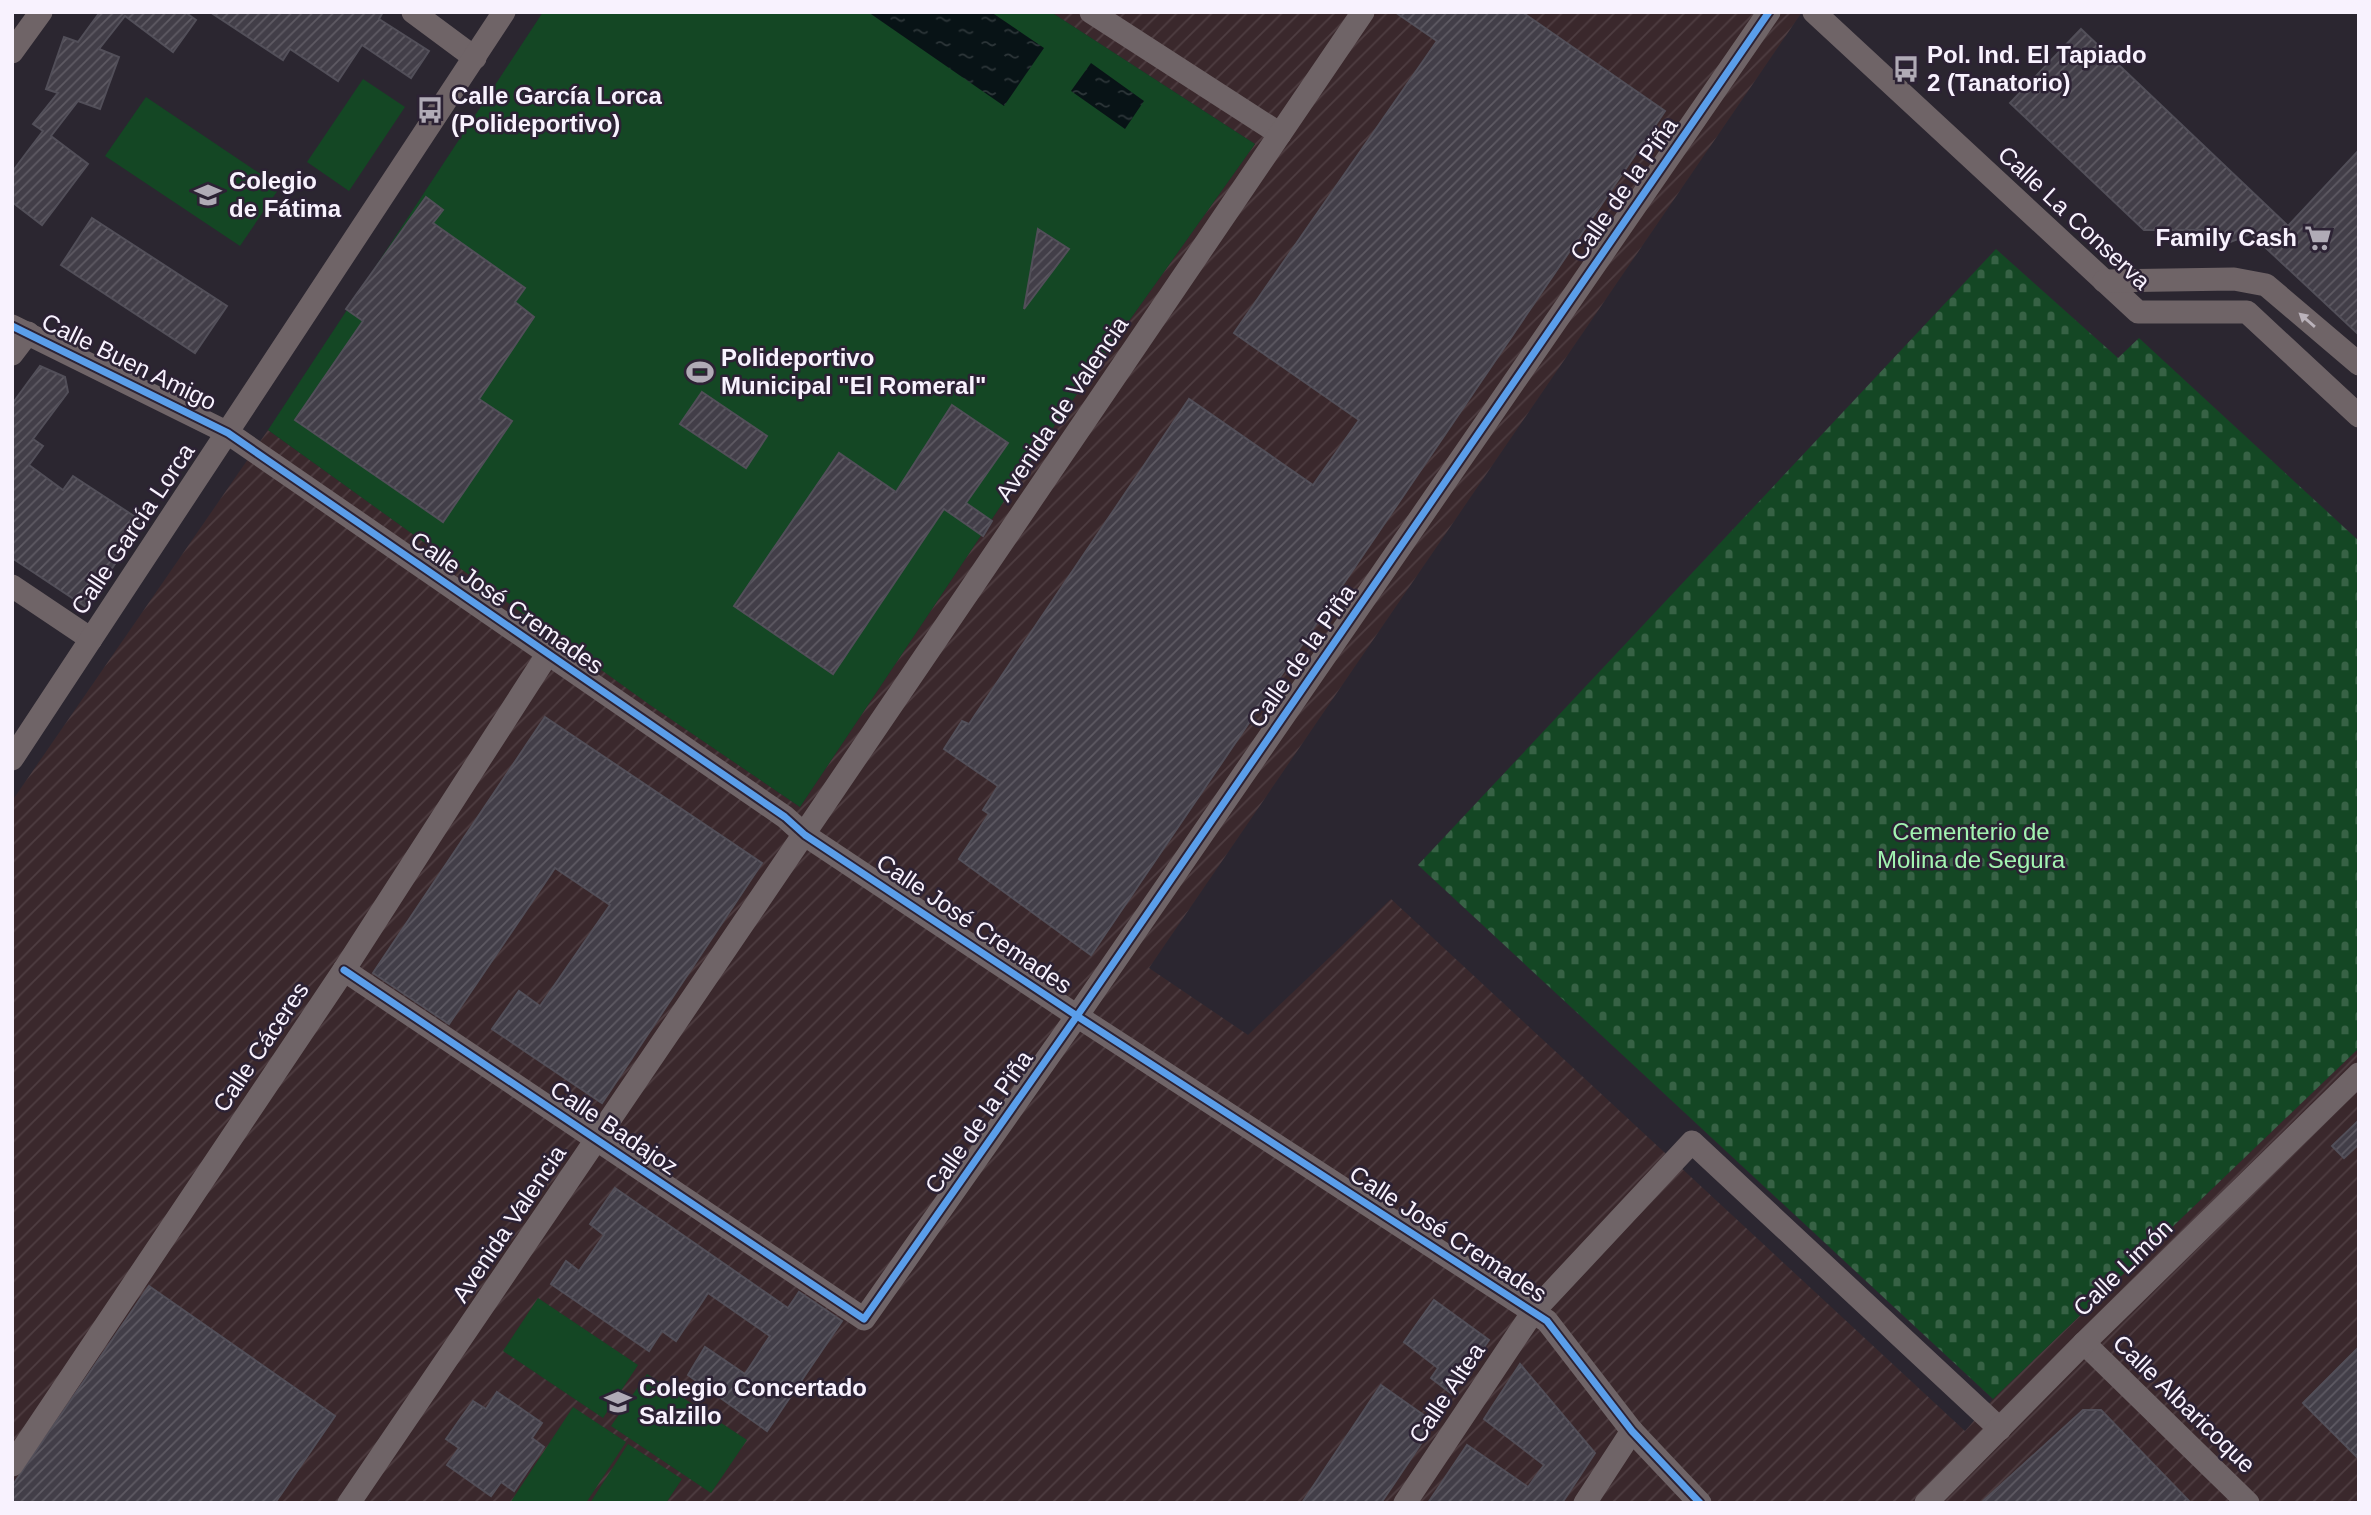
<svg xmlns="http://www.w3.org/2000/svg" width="2371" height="1515" viewBox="0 0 2371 1515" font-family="Helvetica,sans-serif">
<defs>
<pattern id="industrial-furrows" width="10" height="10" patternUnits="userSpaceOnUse" patternTransform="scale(1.75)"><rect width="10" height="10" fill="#3a282c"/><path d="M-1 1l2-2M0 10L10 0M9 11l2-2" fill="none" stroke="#4e3d41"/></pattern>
<pattern id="cemetery-stones" width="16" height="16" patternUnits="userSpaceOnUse" patternTransform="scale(1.75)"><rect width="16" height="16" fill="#144724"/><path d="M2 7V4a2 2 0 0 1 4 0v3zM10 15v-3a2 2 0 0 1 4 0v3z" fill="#376245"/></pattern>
<pattern id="water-ripples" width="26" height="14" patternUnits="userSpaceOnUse" patternTransform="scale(1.75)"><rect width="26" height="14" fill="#081316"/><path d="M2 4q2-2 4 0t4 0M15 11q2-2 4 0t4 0" fill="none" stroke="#2d3639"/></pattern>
<pattern id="building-hatch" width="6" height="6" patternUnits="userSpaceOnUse" patternTransform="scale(1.75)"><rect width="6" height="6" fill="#423e48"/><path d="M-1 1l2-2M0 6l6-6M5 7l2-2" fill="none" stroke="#5e5a63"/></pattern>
</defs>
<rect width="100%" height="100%" fill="#2b2630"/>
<polygon fill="url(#industrial-furrows)" points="1051,12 1802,12 1149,968 1248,1035 1391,899 1965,1431 1993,1399 2359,1048 2359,1503 396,1503 390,1500 387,1503 12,1503 12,801 268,430 650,704 800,807 1050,432 1255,144"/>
<polygon fill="url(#cemetery-stones)" points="1996,249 2118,358 2139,338 2359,541 2359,1048 1993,1399 1418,865"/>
<g fill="#144724">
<polygon points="543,12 1051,12 1255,144 1050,432 800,807 650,705 268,430"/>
<polygon points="363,79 405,107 349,191 307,162"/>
<polygon points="146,97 280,187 240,246 105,156"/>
<polygon points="538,1298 638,1365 603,1418 503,1351"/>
<polygon points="647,1374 747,1440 711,1493 611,1426"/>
<polygon points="573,1407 626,1442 586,1503 510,1503"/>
<polygon points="628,1444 682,1479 666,1503 590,1503"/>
</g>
<g fill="url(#water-ripples)">
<polygon points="868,12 991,12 1044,48 1004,106"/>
<polygon points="1091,63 1144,101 1125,129 1071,91"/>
</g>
<g fill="url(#building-hatch)" stroke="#524f59" stroke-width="2">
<polygon points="100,12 185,12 196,20 173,52 125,16 99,49 119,57 100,109 78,101 51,136 88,164 42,225 12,202 12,172 43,131 33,124 58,93 46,89 64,37 78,42"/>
<polygon points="210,12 383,12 379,19 429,51 411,78 362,45 338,81 290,49 283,60"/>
<polygon points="1395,12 1522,12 1665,111 1091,955 959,859 989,814 983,810 998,786 944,749 962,721 969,724 1189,399 1313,485 1359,420 1234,333 1437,41"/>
<polygon points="2081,29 2288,226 2359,150 2359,335 2251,234 2230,242 2218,230 2144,230 2010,103"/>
<polygon points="426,197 443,210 433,223 525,288 515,302 534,317 479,399 512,421 443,522 295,420 363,321 346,309"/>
<polygon points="92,218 227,306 195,353 61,265"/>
<polygon points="1038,229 1069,249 1024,309"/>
<polygon points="40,366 65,377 68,392 33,439 43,446 29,465 63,490 73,476 143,522 86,607 12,558 12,404"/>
<polygon points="702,392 767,436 746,468 680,424"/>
<polygon points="952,405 1008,443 966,503 992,521 983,536 944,509 833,674 734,606 839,453 896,492"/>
<polygon points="545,717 762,863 602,1103 492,1029 519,991 540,1006 610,905 555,868 449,1024 373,973"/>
<polygon points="2359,1120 2359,1144 2344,1158 2332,1146"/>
<polygon points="615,1188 788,1308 799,1292 842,1321 767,1431 688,1375 705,1347 745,1374 770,1336 708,1293 676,1341 662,1331 649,1351 551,1284 566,1261 579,1271 604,1235 590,1224"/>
<polygon points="149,1286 335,1416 275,1503 12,1503 12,1486"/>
<polygon points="1434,1300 1489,1340 1452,1394 1431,1378 1438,1368 1404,1342"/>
<polygon points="2359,1347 2359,1459 2303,1403"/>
<polygon points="1520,1364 1595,1453 1562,1503 1428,1503 1467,1445 1528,1487 1544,1465 1484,1419"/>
<polygon points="1381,1385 1435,1423 1381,1503 1302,1503"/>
<polygon points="497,1392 542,1423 532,1438 544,1447 514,1491 501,1482 491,1496 447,1465 459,1448 446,1439 473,1401 486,1409"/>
<polygon points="2083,1410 2101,1410 2191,1503 1981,1503"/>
</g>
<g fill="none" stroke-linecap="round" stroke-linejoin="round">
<g stroke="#6f6467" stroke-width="23">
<polyline points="413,12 475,58"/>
<polyline points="1091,12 1280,134"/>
<polyline points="1814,12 2138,312 2247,312 2359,416"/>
<polyline points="12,52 41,12"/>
<polyline points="2104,281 2234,279 2266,285 2359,364"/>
<polyline points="12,326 228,433 785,817 805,835 1077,1016 1547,1321 1632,1431 1700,1503"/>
<polyline points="12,354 28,333"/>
<polyline points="12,586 91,639"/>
<polyline points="12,759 504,12"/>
<polyline points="344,970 864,1319 1077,1016 1769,12"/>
<polyline points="2084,1343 2248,1503"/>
<polyline points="12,1465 344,970 547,655"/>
<polyline points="349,1503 1363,12"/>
<polyline points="1405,1503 1533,1312 1692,1142 2000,1429"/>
<polyline points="1585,1503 1632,1431"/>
<polyline points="1926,1503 2084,1343 2359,1074"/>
</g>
<defs>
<g id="cycleway">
<polyline points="12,326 228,433 785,817 805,835 1077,1016 1547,1321 1632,1431 1700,1503"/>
<polyline points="344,970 864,1319 1077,1016 1769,12"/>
</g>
</defs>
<use href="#cycleway" stroke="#2c2234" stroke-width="11"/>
<use href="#cycleway" stroke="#5a9eea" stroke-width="7"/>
</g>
<defs><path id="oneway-solid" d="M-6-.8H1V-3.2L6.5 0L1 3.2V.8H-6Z" transform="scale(1.75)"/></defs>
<use fill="#bab2ba" href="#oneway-solid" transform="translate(2307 320) rotate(-139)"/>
<defs>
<symbol id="bus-bare" viewBox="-9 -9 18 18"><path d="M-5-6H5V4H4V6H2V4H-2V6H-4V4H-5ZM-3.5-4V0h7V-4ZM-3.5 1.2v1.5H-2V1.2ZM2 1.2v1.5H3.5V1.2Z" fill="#b0abb6" stroke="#2c2234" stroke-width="2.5" paint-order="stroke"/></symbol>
<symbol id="school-bare" viewBox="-9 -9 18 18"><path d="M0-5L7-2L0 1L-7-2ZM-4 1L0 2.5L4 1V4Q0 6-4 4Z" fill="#b0abb6" stroke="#2c2234" stroke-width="2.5" paint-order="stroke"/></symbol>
<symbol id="supermarket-bare" viewBox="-9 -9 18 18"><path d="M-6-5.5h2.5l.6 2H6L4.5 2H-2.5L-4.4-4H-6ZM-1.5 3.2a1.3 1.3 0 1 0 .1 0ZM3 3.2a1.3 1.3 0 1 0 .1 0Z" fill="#b0abb6" stroke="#2c2234" stroke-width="2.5" paint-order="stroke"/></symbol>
<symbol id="stadium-bare" viewBox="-9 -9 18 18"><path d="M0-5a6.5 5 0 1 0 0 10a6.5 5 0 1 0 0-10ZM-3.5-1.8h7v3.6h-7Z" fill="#b0abb6" stroke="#2c2234" stroke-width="2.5" paint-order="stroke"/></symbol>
</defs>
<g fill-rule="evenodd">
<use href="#bus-bare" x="1887" y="50" width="38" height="38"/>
<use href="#bus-bare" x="411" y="91" width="38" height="38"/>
<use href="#school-bare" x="189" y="176" width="38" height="38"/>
<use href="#supermarket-bare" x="2299" y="219" width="38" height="38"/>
<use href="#stadium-bare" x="681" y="353" width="38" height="38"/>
<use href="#school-bare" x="599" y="1383" width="38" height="38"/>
</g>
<g text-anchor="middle" stroke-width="5" stroke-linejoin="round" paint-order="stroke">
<g font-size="24" font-weight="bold" fill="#f8f2fe" stroke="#2c2234" text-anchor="start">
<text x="1927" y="63">Pol. Ind. El Tapiado<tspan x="1927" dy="28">2 (Tanatorio)</tspan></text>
<text x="451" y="104">Calle García Lorca<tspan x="451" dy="28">(Polideportivo)</tspan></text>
<text x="229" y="189">Colegio<tspan x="229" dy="28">de Fátima</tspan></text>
<text x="2297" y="246" text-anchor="end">Family Cash</text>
<text x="721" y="366">Polideportivo<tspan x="721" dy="28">Municipal "El Romeral"</tspan></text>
<text x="639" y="1396">Colegio Concertado<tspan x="639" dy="28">Salzillo</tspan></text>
</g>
<g font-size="24" fill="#f8f2fe" stroke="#2c2234">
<text transform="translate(1624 189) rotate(-55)" y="8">Calle de la Piña</text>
<text transform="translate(2074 218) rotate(43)" y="8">Calle La Conserva</text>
<text transform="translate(129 362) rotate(26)" y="8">Calle Buen Amigo</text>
<text transform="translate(1062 409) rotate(-56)" y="8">Avenida de Valencia</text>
<text transform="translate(133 529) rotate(-56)" y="8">Calle García Lorca</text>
<text transform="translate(507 603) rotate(35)" y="8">Calle José Cremades</text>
<text transform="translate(1302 656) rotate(-55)" y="8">Calle de la Piña</text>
<text transform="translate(974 924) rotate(34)" y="8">Calle José Cremades</text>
<text transform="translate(261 1047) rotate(-56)" y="8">Calle Cáceres</text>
<text transform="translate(979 1122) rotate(-55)" y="8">Calle de la Piña</text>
<text transform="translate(614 1128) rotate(34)" y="8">Calle Badajoz</text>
<text transform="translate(509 1224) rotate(-56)" y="8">Avenida Valencia</text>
<text transform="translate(1448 1234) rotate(33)" y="8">Calle José Cremades</text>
<text transform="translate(2123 1268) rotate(-44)" y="8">Calle Limón</text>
<text transform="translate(1447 1393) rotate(-56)" y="8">Calle Altea</text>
<text transform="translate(2184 1404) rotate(44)" y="8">Calle Albaricoque</text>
</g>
<g font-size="24" fill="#a2f4b1" stroke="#2c2234">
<text x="1971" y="840">Cementerio de<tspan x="1971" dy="28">Molina de Segura</tspan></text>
</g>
</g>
<rect width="2371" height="1515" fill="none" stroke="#f8f2fe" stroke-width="28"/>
</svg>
